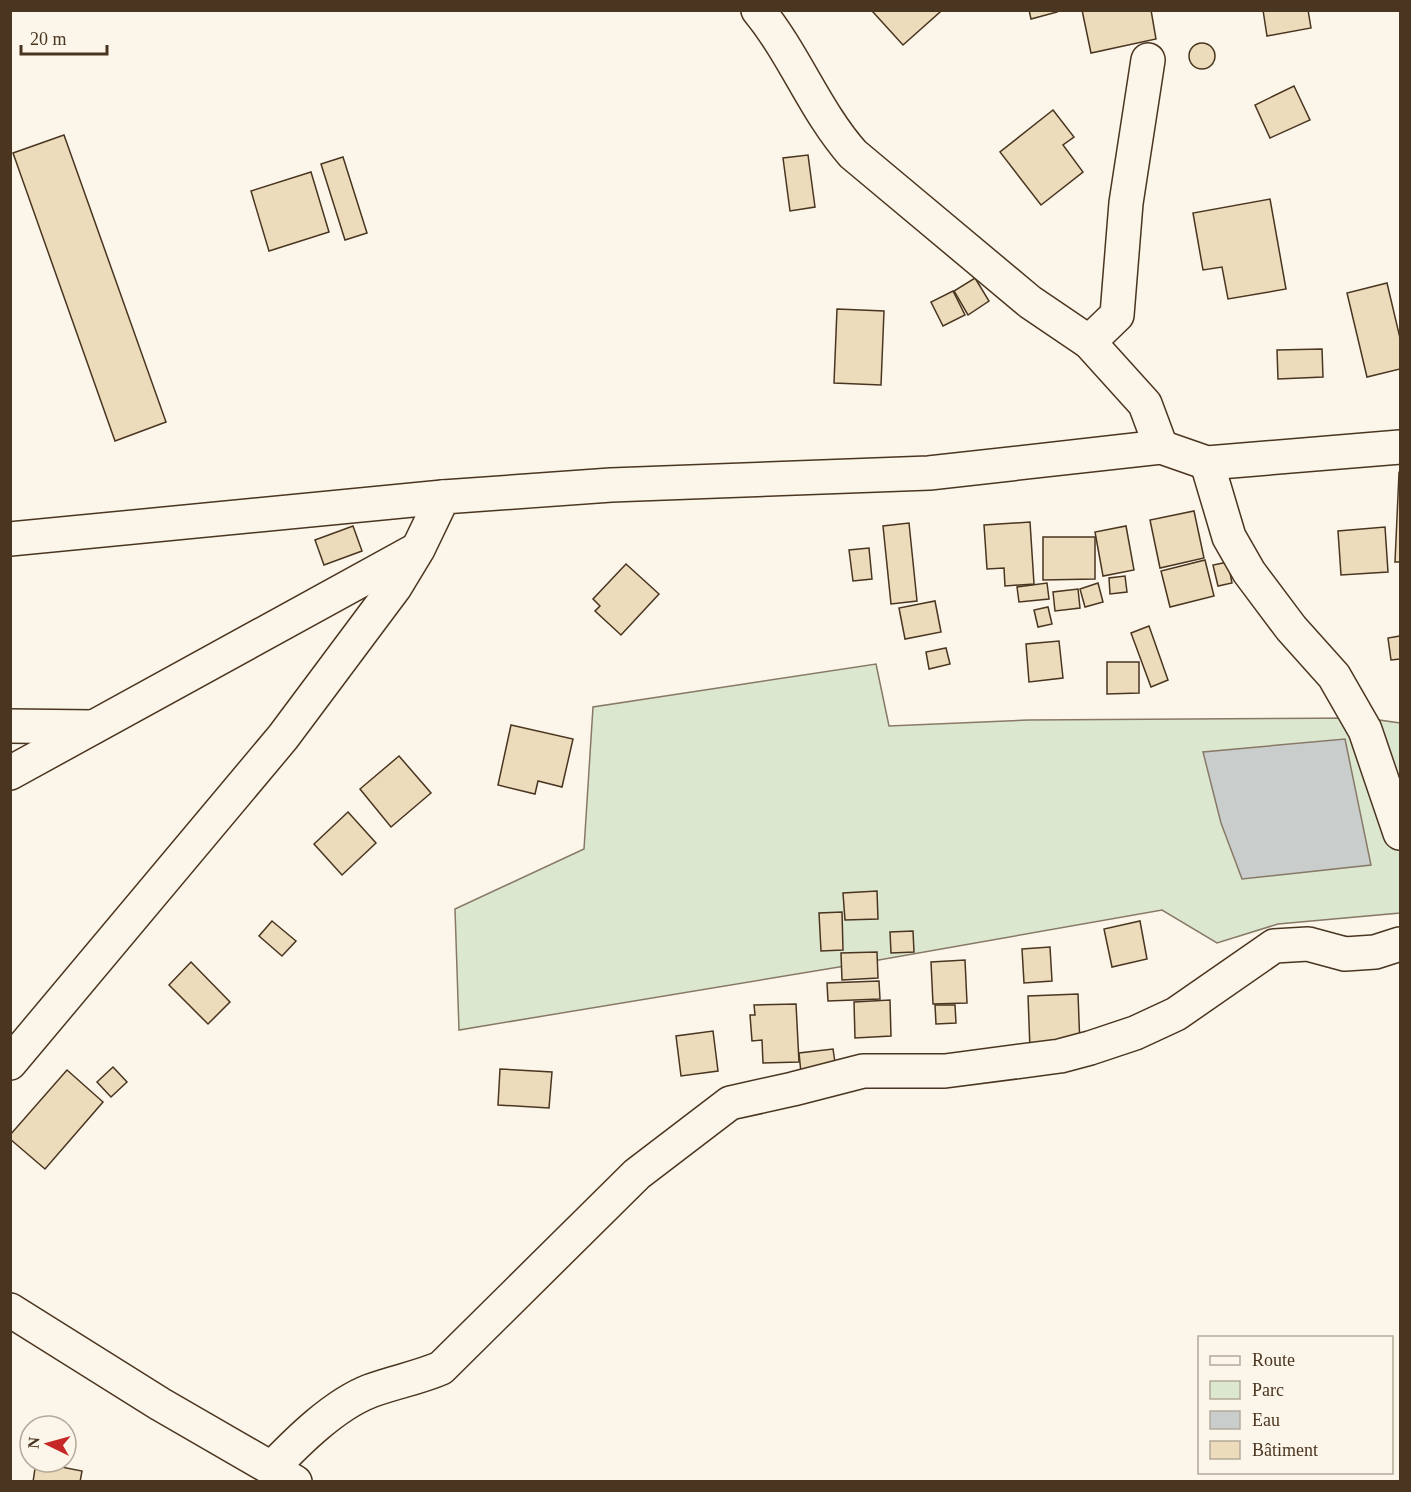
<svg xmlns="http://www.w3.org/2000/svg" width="1411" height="1492" viewBox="0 0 1411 1492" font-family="'Times New Roman',serif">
<rect width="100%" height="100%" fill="#fbf6e9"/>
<polygon fill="#dce7d0" stroke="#887966" stroke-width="1.5" points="876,664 889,726 1027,720 1365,718 1400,723 1400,913 1278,924 1217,943 1162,910 839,967 459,1030 455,909 584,849 593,707"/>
<polygon fill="#c9cecd" stroke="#887966" stroke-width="1.5" points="1345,739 1371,865 1242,879 1221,823 1203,752"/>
<g fill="#ecdcbc" stroke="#4a3520" stroke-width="1.5">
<polygon points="875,10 939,10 940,12 903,45 873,12"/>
<polygon points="1029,10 1056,10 1057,12 1031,19"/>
<polygon points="1082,10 1151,10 1156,39 1091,53"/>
<polygon points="1263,10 1308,10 1311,28 1267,36"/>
<circle cx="1202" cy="56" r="13"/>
<polygon points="1294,86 1310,120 1270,138 1255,105"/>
<polygon points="1053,110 1074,137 1063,145 1083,172 1041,205 1000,152"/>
<polygon points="64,135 166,422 115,441 13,153"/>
<polygon points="808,155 815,207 790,211 783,158"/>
<polygon points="343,157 367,233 345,240 321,164"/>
<polygon points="311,172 329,232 269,251 251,191"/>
<polygon points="1270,199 1286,289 1228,299 1222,267 1203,270 1193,213"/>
<polygon points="975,278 989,301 968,315 954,291"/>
<polygon points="1387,283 1400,338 1400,369 1367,377 1347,293"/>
<polygon points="953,291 965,315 943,326 931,302"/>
<polygon points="837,309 884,311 881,385 834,383"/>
<polygon points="1322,349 1323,377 1278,379 1277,350"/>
<polygon points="1399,473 1400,474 1400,562 1395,562"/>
<polygon points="1194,511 1204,558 1160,568 1150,520"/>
<polygon points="1030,522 1034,584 1005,586 1004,568 987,569 984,525"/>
<polygon points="909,523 917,601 891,604 883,526"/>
<polygon points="353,526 362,551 324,565 315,540"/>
<polygon points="1126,526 1134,570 1103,576 1095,532"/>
<polygon points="1385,527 1388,572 1341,575 1338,531"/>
<polygon points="1043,537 1095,537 1095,579 1043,580"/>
<polygon points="869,548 872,579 853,581 849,550"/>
<polygon points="1205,560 1214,596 1170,607 1161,571"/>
<polygon points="1228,562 1232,583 1218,586 1213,565"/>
<polygon points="626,564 659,594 621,635 595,611 600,606 593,599"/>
<polygon points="1125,576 1127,592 1110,594 1109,578"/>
<polygon points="1047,583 1049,599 1019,602 1017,587"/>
<polygon points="1098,583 1103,602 1085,607 1080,589"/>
<polygon points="1078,589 1080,608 1055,611 1053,592"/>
<polygon points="935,601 941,632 905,639 899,608"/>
<polygon points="1048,607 1052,624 1038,627 1034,610"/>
<polygon points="1149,626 1168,680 1151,687 1131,633"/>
<polygon points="1400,636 1400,659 1391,660 1388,638"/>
<polygon points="1059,641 1063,678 1029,682 1026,644"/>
<polygon points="946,648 950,664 929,669 926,652"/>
<polygon points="1107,662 1139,662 1139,693 1107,694"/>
<polygon points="511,725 573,739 562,787 538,781 535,794 498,785"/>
<polygon points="399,756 431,793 391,827 360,789"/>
<polygon points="348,812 376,843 342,875 314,844"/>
<polygon points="877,891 878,919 845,920 843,893"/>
<polygon points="842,912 843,950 821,951 819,913"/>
<polygon points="272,921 296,941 282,956 259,936"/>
<polygon points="1140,921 1147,959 1112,967 1104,929"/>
<polygon points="913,931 914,952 891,953 890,932"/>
<polygon points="1050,947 1052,981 1024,983 1022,949"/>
<polygon points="877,952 878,978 842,980 841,953"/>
<polygon points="965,960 967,1003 933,1004 931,962"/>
<polygon points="191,962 230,1002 208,1024 169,985"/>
<polygon points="879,981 880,999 828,1001 827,983"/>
<polygon points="1078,994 1080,1046 1030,1049 1028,996"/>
<polygon points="890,1000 891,1036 855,1038 854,1002"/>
<polygon points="796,1004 799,1062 763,1063 762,1040 752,1041 750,1015 755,1015 754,1005"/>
<polygon points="935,1005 955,1005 956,1023 936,1024"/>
<polygon points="713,1031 718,1071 681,1076 676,1036"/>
<polygon points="833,1049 836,1069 801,1073 799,1053"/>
<polygon points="113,1067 127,1082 111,1097 97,1082"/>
<polygon points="500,1069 552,1072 549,1108 498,1105"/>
<polygon points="67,1070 103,1102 45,1169 10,1139 10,1135"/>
<polygon points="36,1462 82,1471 80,1482 33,1482"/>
</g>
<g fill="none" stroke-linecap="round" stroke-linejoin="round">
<defs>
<g id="minor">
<path d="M758 10C795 55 815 111 853 154L1030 302 1089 342 1145 404 1161 447"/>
<polyline points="1089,342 1117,315 1126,203 1148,60"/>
<polyline points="1207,463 1229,537 1249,572 1291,628 1334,676 1365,730 1400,833"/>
<polyline points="10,539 443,497"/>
<polyline points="10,726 93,727"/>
<polyline points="10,773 416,550"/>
<polyline points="10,1063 283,737 395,587 418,549 443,497 611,485 929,473 1161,447 1207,463 1400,447"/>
<polyline points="10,1310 160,1404 295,1482"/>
<path d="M272 1468C298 1441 334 1405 370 1391 394 1382 418 1378 441 1368L637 1174 730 1103 793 1089 863 1071H945L1060 1056 1090 1048 1135 1033 1176 1014 1274 946 1308 944 1345 954 1375 952 1400 944"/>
</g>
</defs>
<use href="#minor" stroke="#4a3520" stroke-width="36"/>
<use href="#minor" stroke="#fbf6e9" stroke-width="33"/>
</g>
<rect width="1411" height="1492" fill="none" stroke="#4a3520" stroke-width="24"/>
<rect x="1198" y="1336" width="195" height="138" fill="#fbf6e9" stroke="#b4a999" stroke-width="1.5"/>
<rect x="1210" y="1356" width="30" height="9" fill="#fbf6e9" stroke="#b4a999" stroke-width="1.5"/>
<text x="1252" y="1366" font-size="18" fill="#4a3520">Route</text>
<rect x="1210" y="1381" width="30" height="18" fill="#dce7d0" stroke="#b4a999" stroke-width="1.5"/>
<text x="1252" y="1396" font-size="18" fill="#4a3520">Parc</text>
<rect x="1210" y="1411" width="30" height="18" fill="#c9cecd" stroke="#b4a999" stroke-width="1.5"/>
<text x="1252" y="1426" font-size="18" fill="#4a3520">Eau</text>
<rect x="1210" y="1441" width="30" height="18" fill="#ecdcbc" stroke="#b4a999" stroke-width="1.5"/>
<text x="1252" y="1456" font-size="18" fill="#4a3520">Bâtiment</text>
<g transform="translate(48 1444) rotate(275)"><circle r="28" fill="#fbf6e9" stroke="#b4a999" stroke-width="1.5"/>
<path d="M0-4.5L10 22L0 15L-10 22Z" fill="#c62828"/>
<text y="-9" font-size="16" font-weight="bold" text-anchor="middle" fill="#4a3520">N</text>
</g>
<path d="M21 45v9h86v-9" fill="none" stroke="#4a3520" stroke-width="3"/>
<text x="30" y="45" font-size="18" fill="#4a3520" stroke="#fbf6e9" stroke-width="4.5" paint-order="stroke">20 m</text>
</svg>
